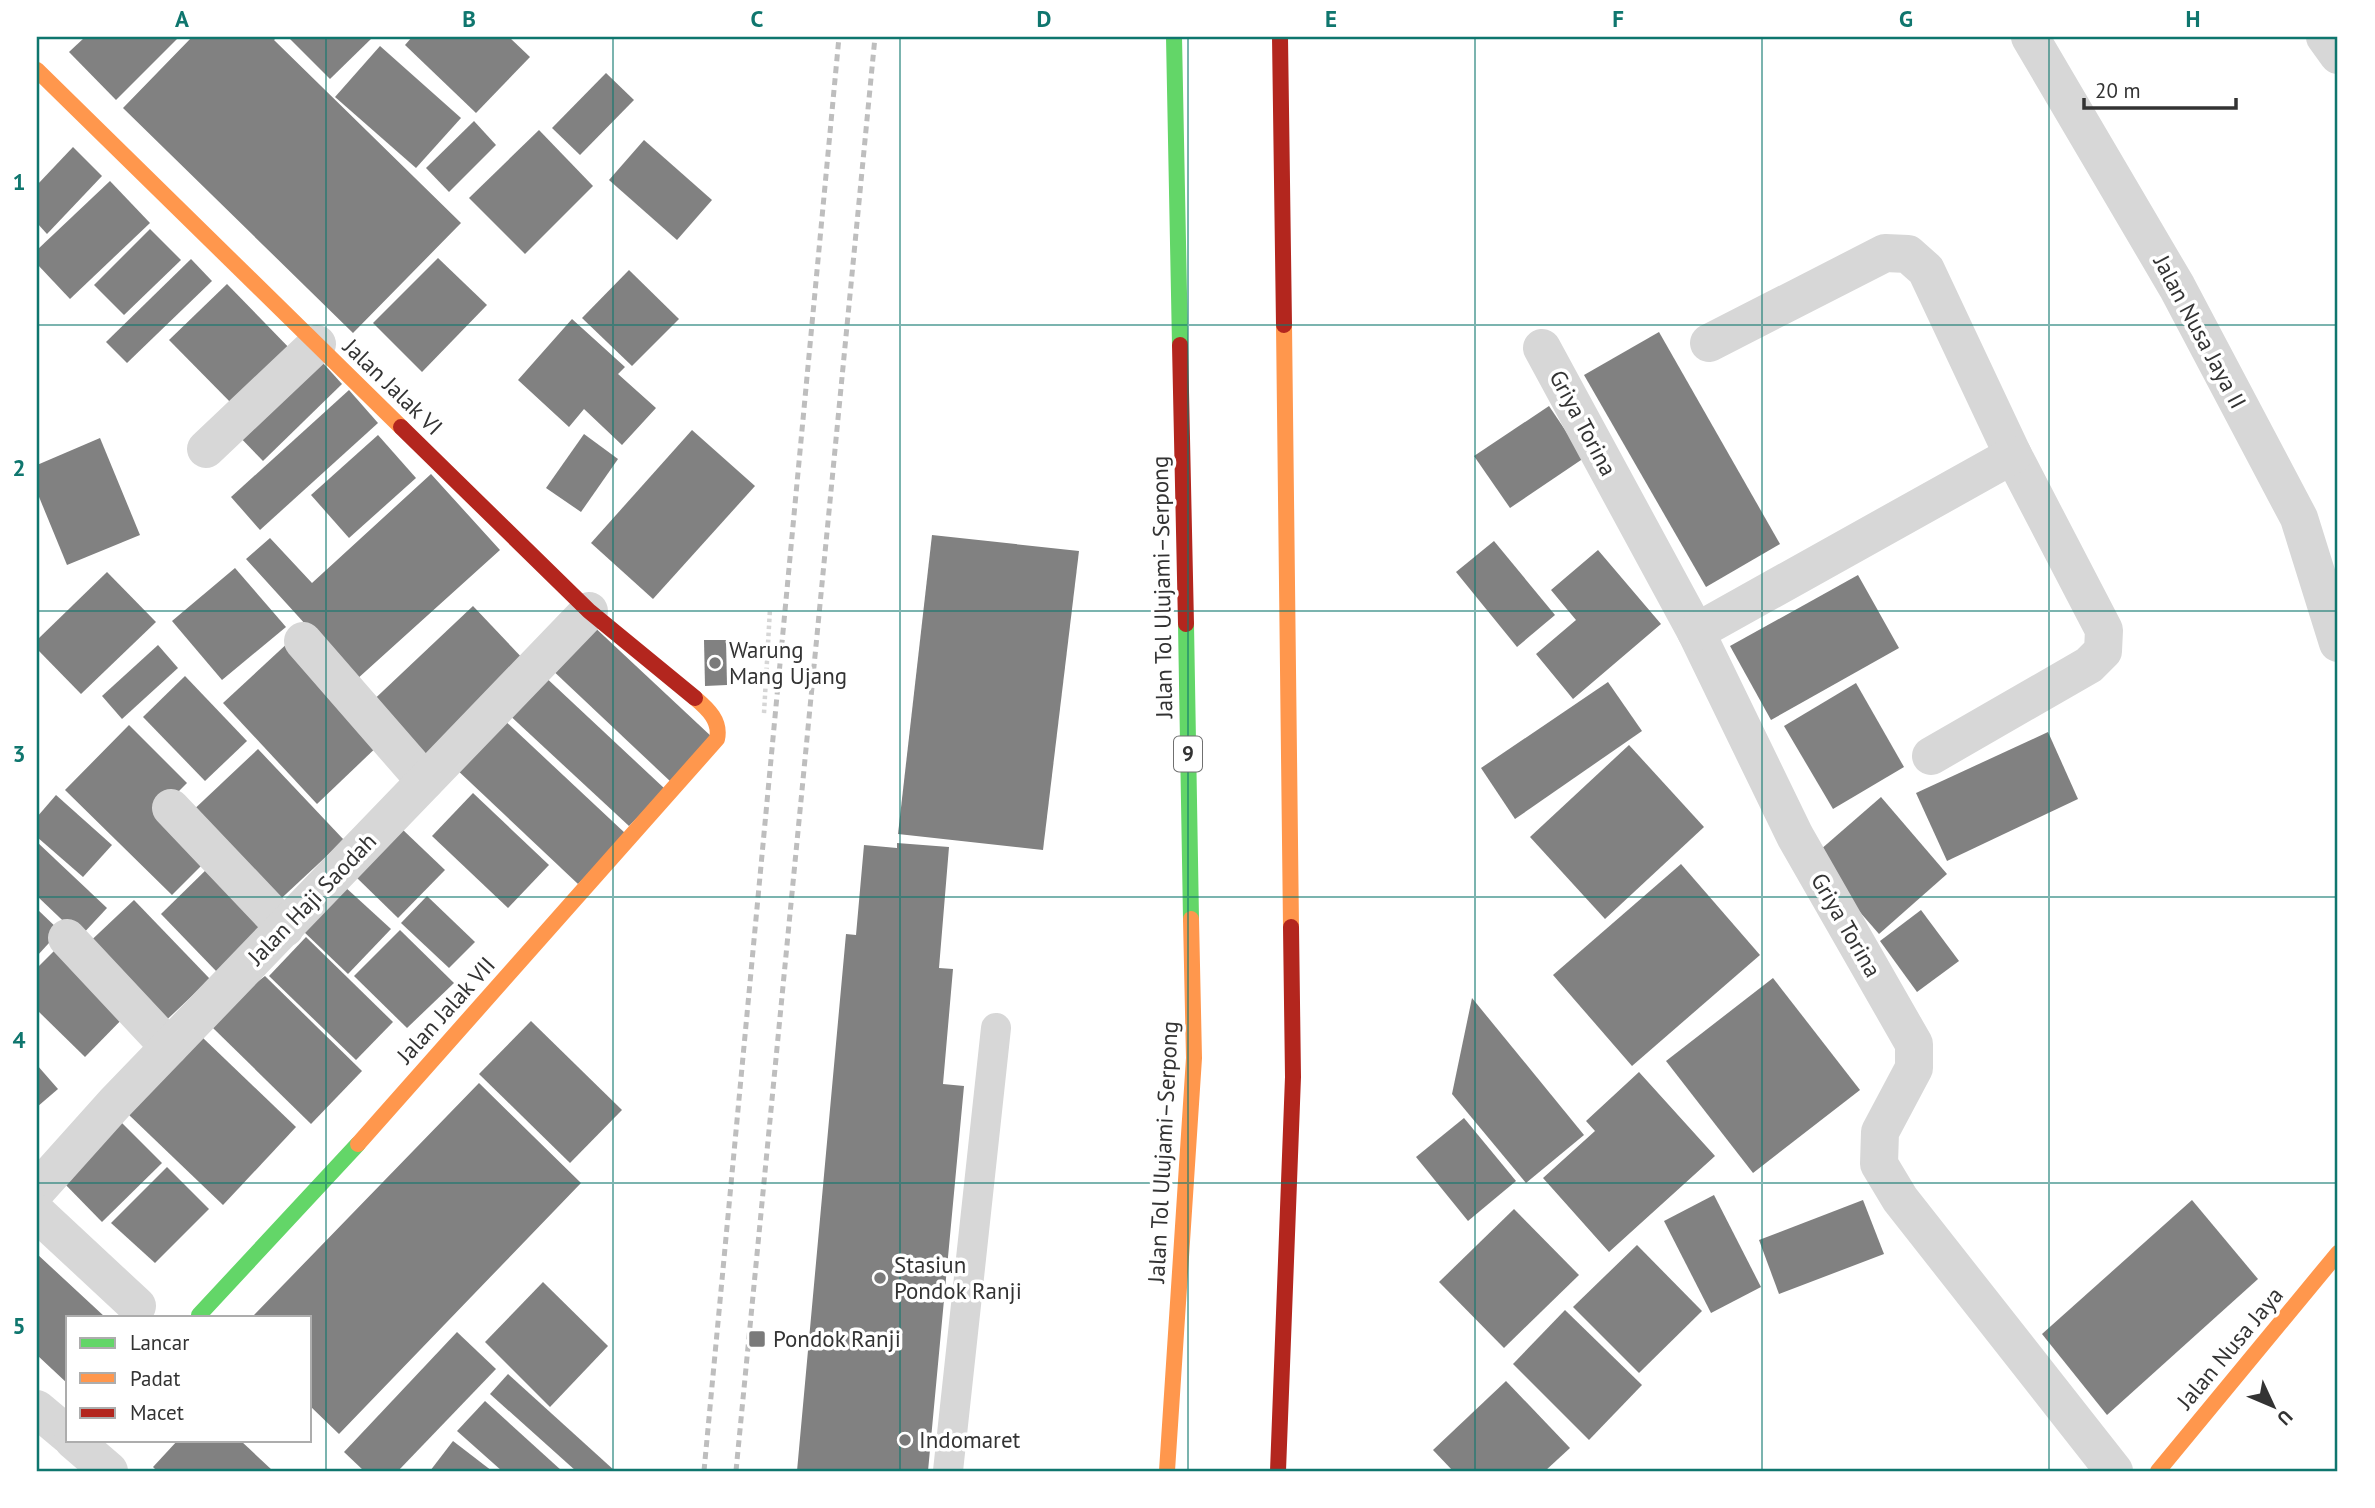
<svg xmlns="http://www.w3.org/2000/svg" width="2375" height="1508" viewBox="0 0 2375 1508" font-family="'PT Sans',sans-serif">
<rect width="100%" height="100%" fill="#fff"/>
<g fill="#818181">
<polygon points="85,37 179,37 116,100 69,52"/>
<polygon points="192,37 277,37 274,40 461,223 353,333 123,108"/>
<polygon points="288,37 373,37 330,79"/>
<polygon points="412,37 509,37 530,57 476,113 405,45"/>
<polygon points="380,46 461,118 416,168 335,97"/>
<polygon points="606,73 634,100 580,155 552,128"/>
<polygon points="474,121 496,145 449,192 426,168"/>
<polygon points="539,130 593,186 525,254 469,198"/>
<polygon points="644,140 712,200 677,240 609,180"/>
<polygon points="73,147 102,176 47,234 37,223 37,185"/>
<polygon points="110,181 150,223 70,299 37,264 37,250"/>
<polygon points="150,229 181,260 124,315 94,285"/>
<polygon points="438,258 487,305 422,372 373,323"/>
<polygon points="191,259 212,281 127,363 106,342"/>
<polygon points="629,270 679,319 632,366 582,318"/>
<polygon points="227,284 296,355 238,410 169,340"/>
<polygon points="572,319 625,367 618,374 656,408 622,445 584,409 569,427 518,380"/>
<polygon points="1659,332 1780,544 1706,587 1584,375"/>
<polygon points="313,352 342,384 263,461 232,429"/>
<polygon points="349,390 378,423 260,530 231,497"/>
<polygon points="1549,406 1584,458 1510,508 1474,456"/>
<polygon points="692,430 755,486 653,599 591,543"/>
<polygon points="584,434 618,459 581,512 546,488"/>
<polygon points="378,435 416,478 349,538 311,495"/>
<polygon points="100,438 140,535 67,565 37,492 37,465"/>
<polygon points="431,474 500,550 356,680 246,559 270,538 312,583"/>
<polygon points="932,535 1079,551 1043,850 898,834"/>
<polygon points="1494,541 1555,615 1517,647 1456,572"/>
<polygon points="1598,550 1661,624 1573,699 1536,654 1576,620 1551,590"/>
<polygon points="235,568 286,627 222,680 172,621"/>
<polygon points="107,572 156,622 81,694 37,649 37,640"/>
<polygon points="1858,575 1899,648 1771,720 1730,646"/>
<polygon points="473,606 526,662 418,764 365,708"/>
<polygon points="589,622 713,738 671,782 548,666"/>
<polygon points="291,640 384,740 317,804 223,703"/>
<polygon points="704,640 726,640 727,685 705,686"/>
<polygon points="158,645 178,668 122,719 102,696"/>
<polygon points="541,673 665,789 629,826 505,711"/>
<polygon points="185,676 247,741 205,781 143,717"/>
<polygon points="1608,682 1642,731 1515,819 1481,768"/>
<polygon points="1856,683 1904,767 1833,809 1784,726"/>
<polygon points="501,717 626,834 578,884 454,767"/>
<polygon points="129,725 187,783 161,809 209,858 172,895 65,790"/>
<polygon points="2048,732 2078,799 1947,861 1916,793"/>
<polygon points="1629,745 1704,827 1605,919 1530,837"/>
<polygon points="258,749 344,840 272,907 187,816"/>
<polygon points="473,793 549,865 508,908 432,836"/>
<polygon points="56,795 112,845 83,877 37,837 37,817"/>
<polygon points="1881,797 1947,874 1879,934 1812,857"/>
<polygon points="402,829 445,870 398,918 356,877"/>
<polygon points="37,842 107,908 80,937 37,896"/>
<polygon points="897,843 949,847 939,968 953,969 943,1084 964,1086 928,1471 797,1471 846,934 856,935 864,845 897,848"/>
<polygon points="1681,864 1760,955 1632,1066 1553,975"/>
<polygon points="211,865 268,922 217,972 161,914"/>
<polygon points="344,886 391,929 348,974 302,930"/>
<polygon points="427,896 475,942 449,968 401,923"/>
<polygon points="134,900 210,979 158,1028 82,949"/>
<polygon points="37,909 60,931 37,956"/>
<polygon points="1921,910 1959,961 1917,992 1880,941"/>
<polygon points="400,930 454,983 407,1028 354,976"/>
<polygon points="306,937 393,1022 356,1060 269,976"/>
<polygon points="64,941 133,1008 85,1057 37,1010 37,968"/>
<polygon points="265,976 362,1071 311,1124 213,1028 215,1015"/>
<polygon points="1773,978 1860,1090 1753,1173 1666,1061"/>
<polygon points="1472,998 1584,1135 1526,1183 1452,1094"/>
<polygon points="531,1021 622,1110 570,1163 479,1074"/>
<polygon points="202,1037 296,1127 223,1205 128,1114"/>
<polygon points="37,1065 58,1089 37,1107"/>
<polygon points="1639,1072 1715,1156 1609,1252 1543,1178 1595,1131 1586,1121"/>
<polygon points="479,1083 581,1183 339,1434 310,1406 310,1317 252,1317"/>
<polygon points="1464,1118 1516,1181 1468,1221 1416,1157"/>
<polygon points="119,1120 162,1163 102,1222 60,1179"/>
<polygon points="167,1167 209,1209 155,1263 111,1223"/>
<polygon points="1714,1195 1761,1287 1711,1313 1664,1221"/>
<polygon points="1863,1200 1884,1254 1779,1294 1759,1240"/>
<polygon points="2192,1200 2258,1279 2107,1415 2042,1334"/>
<polygon points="1514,1209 1579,1275 1504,1348 1439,1282"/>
<polygon points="1637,1245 1702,1311 1639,1373 1573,1307"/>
<polygon points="37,1254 105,1317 68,1317 68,1384 37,1355"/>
<polygon points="543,1282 608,1346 550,1407 485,1342"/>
<polygon points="1565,1310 1642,1385 1589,1440 1513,1364"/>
<polygon points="457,1332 496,1369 398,1471 364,1471 344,1452"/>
<polygon points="508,1374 615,1471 576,1471 490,1394"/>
<polygon points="1506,1381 1570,1448 1545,1471 1453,1471 1433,1450"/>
<polygon points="485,1401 562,1471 502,1471 457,1431"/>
<polygon points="178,1440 240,1440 273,1471 157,1471 153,1467"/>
<polygon points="453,1441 492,1471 430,1471"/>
</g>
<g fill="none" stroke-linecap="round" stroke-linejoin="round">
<polyline stroke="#d6d6d6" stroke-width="4.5" stroke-dasharray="3.5 3.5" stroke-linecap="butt" points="764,713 770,609"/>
<polyline stroke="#d7d7d7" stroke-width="30" points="948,1471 996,1028"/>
<g stroke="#d7d7d7" stroke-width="38">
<polyline points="2030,37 2177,287 2299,518 2338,643"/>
<polyline points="2325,37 2338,55"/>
<polyline points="1709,343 1885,253 1908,254 1926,270 2013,455 2104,630 2103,651 2089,665 1931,756"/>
<polyline points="1542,348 1696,632 1795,836 1914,1044 1914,1068 1880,1132 1879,1164 1900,1199 2114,1471"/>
<polyline points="206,449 317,344"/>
<polyline points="1696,632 2013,455"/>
<polyline points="303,641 425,781"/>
<polyline points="171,808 285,928"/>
<polyline points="67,938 169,1047"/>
<polyline points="37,1190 115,1103 589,611"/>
<polyline points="37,1213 137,1306"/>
<polyline points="37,1409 68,1435"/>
<polyline points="73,1440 109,1471"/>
</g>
<g stroke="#63d668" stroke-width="16">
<polyline points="1174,37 1180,345"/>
<polyline points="1186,624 1191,919"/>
<polyline points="199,1315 358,1144"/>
</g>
<g stroke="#ff974d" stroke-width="16">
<polyline points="37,70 401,427"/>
<polyline points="1284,325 1291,927"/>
<path d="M358 1144 717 739C721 721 708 709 695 698"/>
<polyline points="1167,1471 1194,1058 1191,919"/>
<polyline points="2158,1471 2338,1253"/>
</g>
<g stroke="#b3261e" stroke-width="16">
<polyline points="1280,37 1284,325"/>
<polyline points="1180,345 1186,624"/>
<polyline points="401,427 589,611 695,698"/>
<polyline points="1278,1471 1293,1077 1291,927"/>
</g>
<g stroke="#bebebe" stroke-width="5" stroke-dasharray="7 5" stroke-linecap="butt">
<polyline points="704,1471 839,37"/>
<polyline points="736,1471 875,37"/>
</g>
</g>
<path fill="none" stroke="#0f766e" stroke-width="2" stroke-opacity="0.55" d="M326 37V1471M613 37V1471M900 37V1471M1188 37V1471M1475 37V1471M1762 37V1471M2049 37V1471M37 325H2338M37 611H2338M37 897H2338M37 1183H2338"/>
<g fill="#7a7a7a" stroke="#fff" stroke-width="2.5">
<circle cx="715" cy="663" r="7"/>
<circle cx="880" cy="1278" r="7"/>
<rect x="748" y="1330" width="18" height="18" rx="3.5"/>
<circle cx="905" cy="1440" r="7"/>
</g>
<g text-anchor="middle" stroke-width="7" stroke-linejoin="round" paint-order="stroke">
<rect fill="#fff" stroke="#707070" stroke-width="2" x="1174" y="736.5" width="28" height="35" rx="5"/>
<g font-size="21" font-weight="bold" fill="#333">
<text x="1188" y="761">9</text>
</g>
<g font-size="23" fill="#333" stroke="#fff">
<text transform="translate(2200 332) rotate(62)" y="8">Jalan Nusa Jaya II</text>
<text transform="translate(393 387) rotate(44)" y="8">Jalan Jalak VI</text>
<text transform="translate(1583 423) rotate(62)" y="8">Griya Torina</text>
<text transform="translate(1162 587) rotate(-91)" y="8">Jalan Tol Ulujami–Serpong</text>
<text transform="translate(312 899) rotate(-46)" y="8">Jalan Haji Saodah</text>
<text transform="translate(1846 925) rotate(60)" y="8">Griya Torina</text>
<text transform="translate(446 1010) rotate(-48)" y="8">Jalan Jalak VII</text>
<text transform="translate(1163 1152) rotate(-87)" y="8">Jalan Tol Ulujami–Serpong</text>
<text transform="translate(2230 1348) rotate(-50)" y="8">Jalan Nusa Jaya</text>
</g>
<g font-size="23" fill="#333" stroke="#fff" text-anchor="start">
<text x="729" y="658">Warung<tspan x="729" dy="26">Mang Ujang</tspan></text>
<text x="894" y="1273">Stasiun<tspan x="894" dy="26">Pondok Ranji</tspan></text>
<text x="773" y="1347">Pondok Ranji</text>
<text x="919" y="1448">Indomaret</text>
</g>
</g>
<rect width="2375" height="1508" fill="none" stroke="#ffffff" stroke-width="77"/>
<rect x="66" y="1316" width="245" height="126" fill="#ffffff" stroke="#adadad" stroke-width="2"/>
<rect x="80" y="1338" width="35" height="10" fill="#63d668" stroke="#adadad" stroke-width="2"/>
<text x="130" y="1350" font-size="21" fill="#333333">Lancar</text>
<rect x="80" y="1373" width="35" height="10" fill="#ff974d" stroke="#adadad" stroke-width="2"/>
<text x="130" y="1386" font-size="21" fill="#333333">Padat</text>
<rect x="80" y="1408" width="35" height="10" fill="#b3261e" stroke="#adadad" stroke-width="2"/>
<text x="130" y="1420" font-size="21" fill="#333333">Macet</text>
<g transform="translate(2273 1406) rotate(134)" stroke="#ffffff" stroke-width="5" paint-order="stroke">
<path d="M0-5L12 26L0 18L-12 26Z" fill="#333333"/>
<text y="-10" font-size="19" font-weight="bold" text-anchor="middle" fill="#333333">U</text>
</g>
<path d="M2084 98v10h152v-10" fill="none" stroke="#333333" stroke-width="3.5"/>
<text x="2095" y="98" font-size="21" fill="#333333" stroke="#ffffff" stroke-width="5" paint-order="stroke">20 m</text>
<rect x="38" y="38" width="2298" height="1432" fill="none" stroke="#0f766e" stroke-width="2.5"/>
<g font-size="23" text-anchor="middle" font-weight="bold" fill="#0f766e">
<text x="182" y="27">A</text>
<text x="469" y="27">B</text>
<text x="757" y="27">C</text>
<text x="1044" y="27">D</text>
<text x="1331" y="27">E</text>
<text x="1618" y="27">F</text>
<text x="1906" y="27">G</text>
<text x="2193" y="27">H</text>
<text x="19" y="190">1</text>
<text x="19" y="476">2</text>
<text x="19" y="762">3</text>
<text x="19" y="1048">4</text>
<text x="19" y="1334">5</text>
</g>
</svg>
